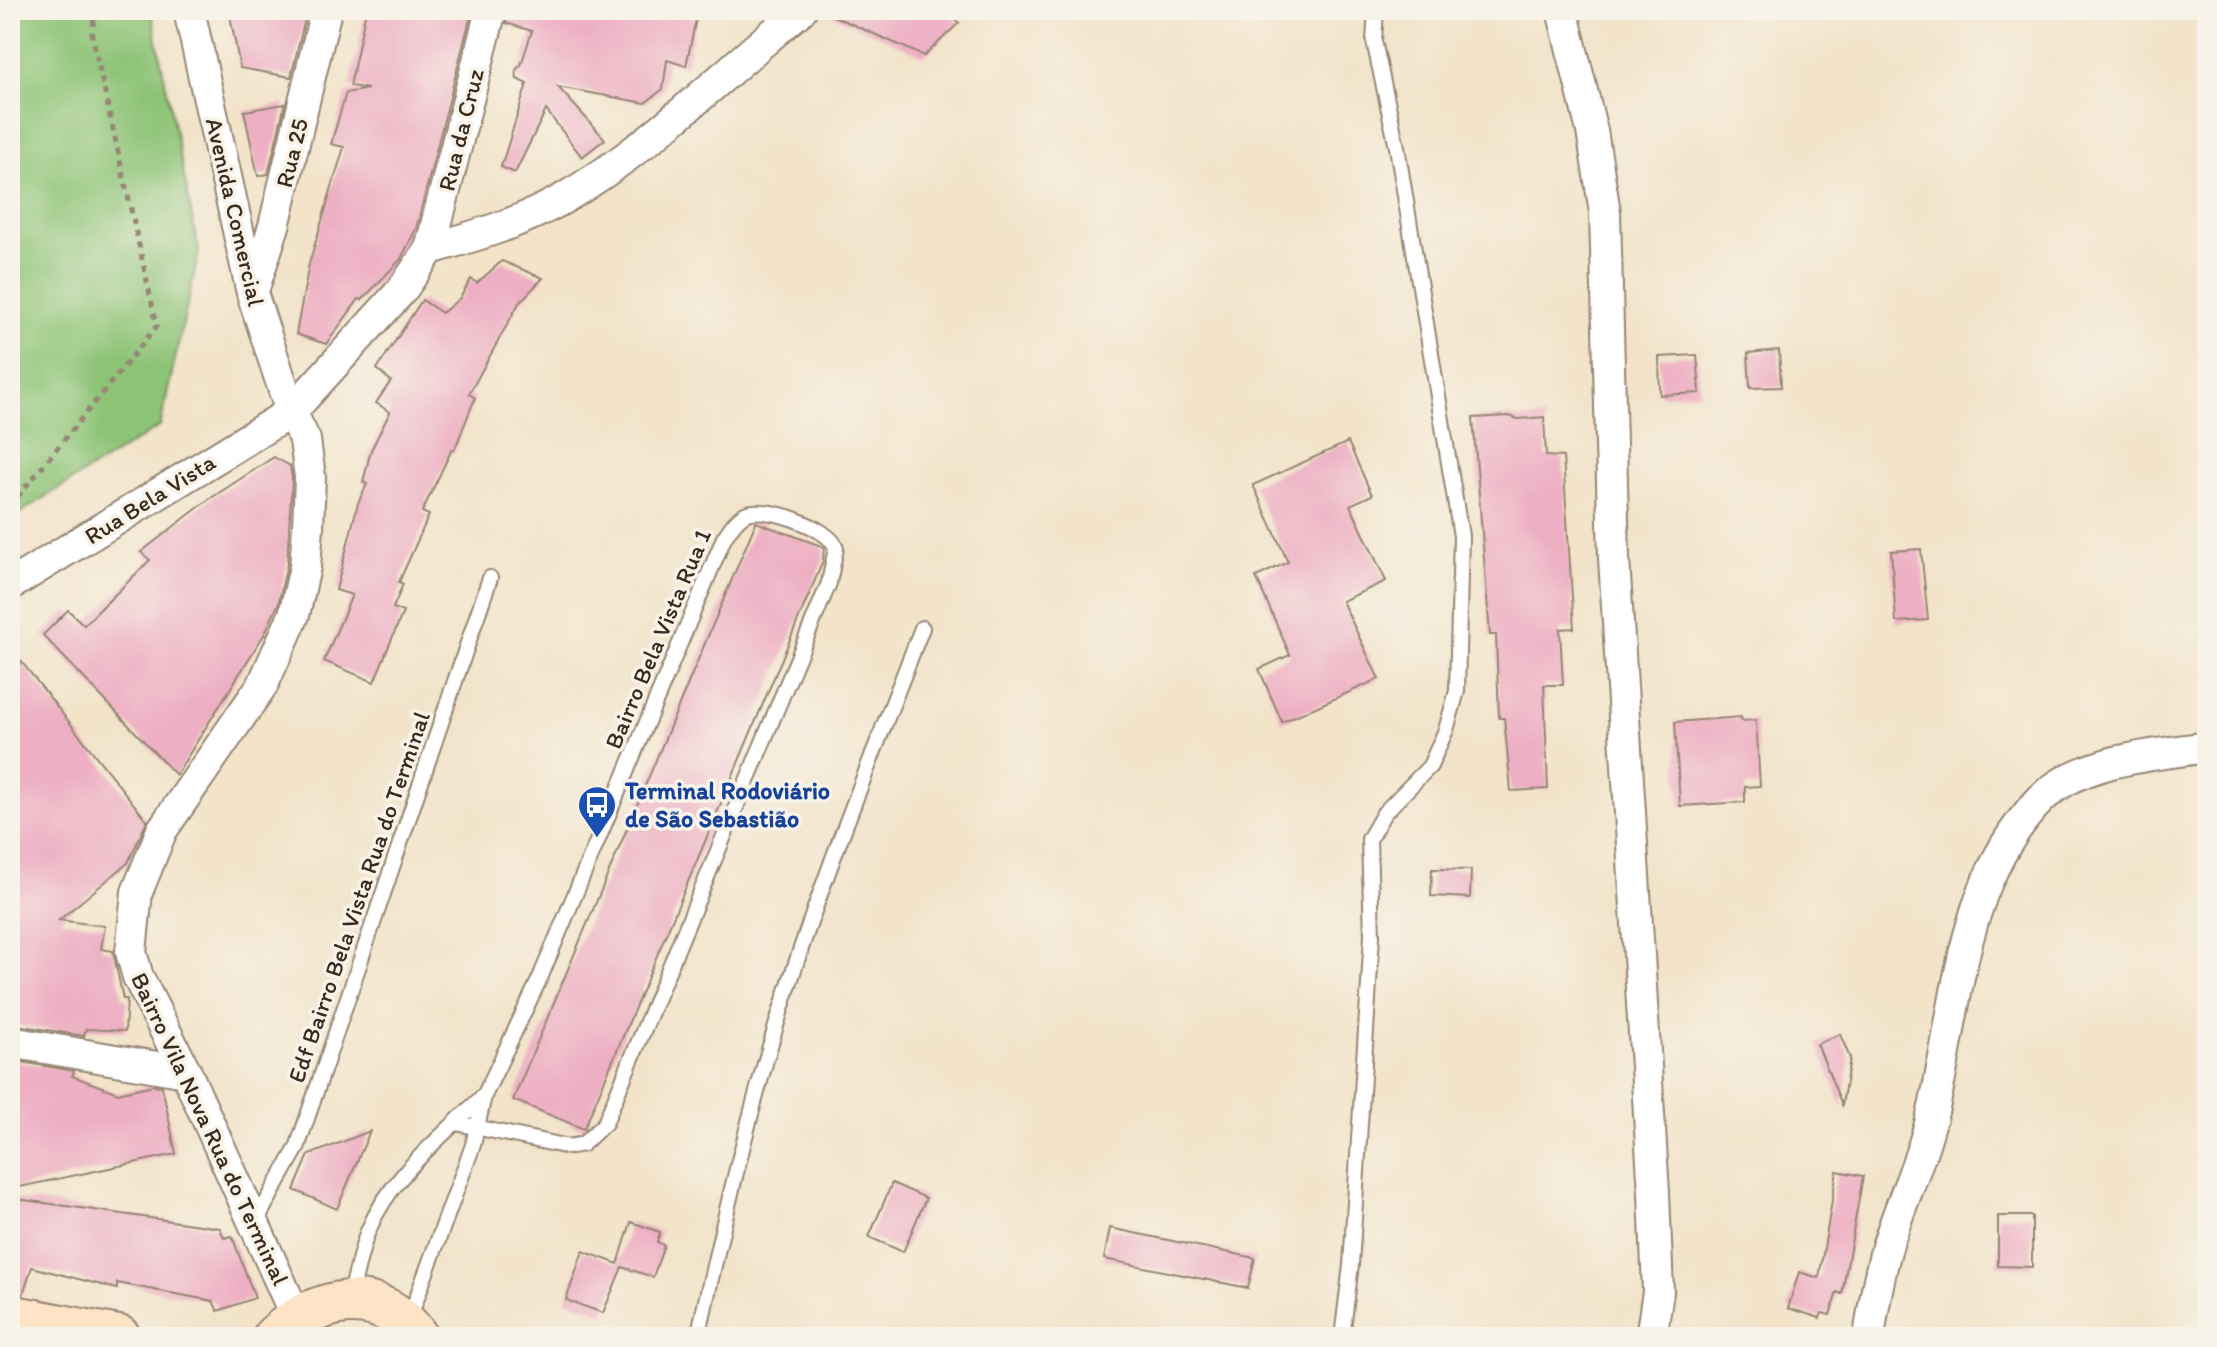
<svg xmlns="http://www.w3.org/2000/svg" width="2217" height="1347" viewBox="0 0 2217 1347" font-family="Itim,sans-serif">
<rect width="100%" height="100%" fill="#f7f3e8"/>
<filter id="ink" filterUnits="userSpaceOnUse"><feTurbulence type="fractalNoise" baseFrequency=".0125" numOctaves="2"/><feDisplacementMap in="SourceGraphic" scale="16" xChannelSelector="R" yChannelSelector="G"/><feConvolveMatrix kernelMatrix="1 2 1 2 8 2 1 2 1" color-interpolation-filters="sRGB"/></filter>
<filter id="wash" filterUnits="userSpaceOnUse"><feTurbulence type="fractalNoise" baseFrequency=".006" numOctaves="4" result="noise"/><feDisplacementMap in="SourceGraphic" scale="32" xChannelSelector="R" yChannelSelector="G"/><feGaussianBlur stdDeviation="1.8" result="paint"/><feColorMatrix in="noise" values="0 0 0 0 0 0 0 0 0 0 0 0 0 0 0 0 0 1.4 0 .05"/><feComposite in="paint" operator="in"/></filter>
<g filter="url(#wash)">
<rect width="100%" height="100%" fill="#f2e3c9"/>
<polygon fill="#8cc376" stroke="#64764a" stroke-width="2" points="10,10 151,10 199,252 160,426 10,519"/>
<g id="blocks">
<g fill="#edafc3">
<polygon points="229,10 307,10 291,77 240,68"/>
<polygon points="366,10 448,10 471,15 416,229 401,259 362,300 359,299 326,344 296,334 309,264 344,147 331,144 346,93 368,89 350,86"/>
<polygon points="508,10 676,10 676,14 696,19 686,66 667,60 663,89 645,103 558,87 605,139 582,157 546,110 515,173 501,167 527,84 517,79 516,70 521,65 532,31 506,23"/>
<polygon points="820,10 946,10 959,23 924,56"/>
<polygon points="285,104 268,174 258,176 244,111"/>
<polygon points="502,261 543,278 519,303 469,394 475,398 454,451 452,449 422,512 429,515 399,582 403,584 393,608 403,612 374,682 324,661 352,595 336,590 358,503 367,484 363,482 371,450 390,412 376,403 391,381 377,369 422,300 442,313 460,298 471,279 477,283"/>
<polygon points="1779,350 1781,387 1750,388 1748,353"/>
<polygon points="1697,355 1700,393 1660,395 1659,357"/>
<polygon points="1509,416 1518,419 1544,417 1546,456 1563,457 1574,628 1560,629 1563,685 1544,685 1548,789 1511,791 1504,718 1499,718 1496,635 1490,635 1473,418"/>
<polygon points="1348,442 1372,495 1350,505 1386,581 1342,601 1379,679 1282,722 1259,669 1290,655 1256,577 1288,562 1253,485"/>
<polygon points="274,457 290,466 292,478 287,564 278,605 265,633 176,775 43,635 68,610 84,625 150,560 141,552 208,500"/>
<polygon points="756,522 824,547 823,561 584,1129 513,1100"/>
<polygon points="1921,549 1928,620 1896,622 1891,551"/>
<polygon points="10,647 147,821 128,863 59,920 105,926 101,949 113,951 123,999 127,999 125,1031 86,1029 84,1036 10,1024"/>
<polygon points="1741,717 1742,721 1756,720 1760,786 1745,787 1745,802 1680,806 1675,722"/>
<polygon points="1432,869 1471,870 1470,898 1431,896"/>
<polygon points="1840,1034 1850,1058 1842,1105 1817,1044"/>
<polygon points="10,1060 74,1071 72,1076 118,1093 153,1085 162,1086 176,1154 10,1189"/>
<polygon points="370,1131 337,1209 294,1190 309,1155"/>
<polygon points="1837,1171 1863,1176 1842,1294 1837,1292 1830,1315 1822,1313 1820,1318 1788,1308 1799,1272 1819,1278"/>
<polygon points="892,1183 926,1198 903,1252 869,1237"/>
<polygon points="10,1198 220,1228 224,1238 232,1236 255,1298 218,1311 213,1301 117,1283 117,1289 32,1267 23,1294 10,1293"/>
<polygon points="1998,1216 2032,1216 2032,1267 1998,1266"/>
<polygon points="631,1222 660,1232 657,1242 664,1245 653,1277 622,1267 603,1313 566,1300 583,1251 618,1264"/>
<polygon points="1110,1228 1255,1258 1248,1288 1104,1259"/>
</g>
</g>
</g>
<g filter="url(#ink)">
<use href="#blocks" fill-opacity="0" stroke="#968674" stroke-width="2"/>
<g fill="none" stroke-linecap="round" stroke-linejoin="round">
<defs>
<g id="lane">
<polyline points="255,1223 297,1148 490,578"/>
<path d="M350 1297C356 1276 360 1252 368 1231 391 1175 441 1138 483 1096"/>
<path d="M409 1319 473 1145 484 1096 540 978 724 538C730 529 736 519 745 514 764 504 831 528 836 548L829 583 605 1123 583 1144 569 1147 456 1123"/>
<path d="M698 1337C721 1233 745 1128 776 1026 817 891 871 760 922 628"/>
<polyline points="1342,1337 1351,1265 1372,936 1369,839 1384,813 1430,766 1446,730 1457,691 1461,536 1397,147 1374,41 1376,10"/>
</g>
<g id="street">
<polyline points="189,10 252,293 291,412 305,440 310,477 308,527 305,567 294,615 263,684 162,830 137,892 131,952 138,977 186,1072 296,1317"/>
<polyline points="1562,10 1592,131 1605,212 1614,559 1654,1193 1658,1292 1651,1337"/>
<path d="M430 249C475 236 520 223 561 200 651 148 721 75 801 10"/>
<polyline points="253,291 274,226 326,10"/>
<polyline points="10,585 291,412 402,290 430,249 491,10"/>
<polyline points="10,1042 186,1072"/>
<path d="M1869 1337C1873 1309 1878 1281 1885 1254 1898 1207 1921 1163 1932 1116 1958 1009 1959 882 2041 799 2081 759 2155 755 2207 747"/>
</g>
<g id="secondary">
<polyline points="10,1316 119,1337"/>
<path d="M274 1337C316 1298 379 1283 417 1337"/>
</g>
</defs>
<use href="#lane" stroke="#968674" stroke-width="18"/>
<use href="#street" stroke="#968674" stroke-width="34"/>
<use href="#secondary" stroke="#968674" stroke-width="46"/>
<polyline stroke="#968674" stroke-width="5" stroke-dasharray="6 6" stroke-linecap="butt" points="10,506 157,326 92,35 95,10"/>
<use href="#lane" stroke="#fff" stroke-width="14"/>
<use href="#street" stroke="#fff" stroke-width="30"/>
<use href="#secondary" stroke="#fee4c6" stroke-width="42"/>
</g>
</g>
<defs>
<symbol id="bus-pin" viewBox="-11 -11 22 30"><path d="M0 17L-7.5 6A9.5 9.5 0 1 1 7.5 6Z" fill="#1a4fb4" stroke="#f7f3e8"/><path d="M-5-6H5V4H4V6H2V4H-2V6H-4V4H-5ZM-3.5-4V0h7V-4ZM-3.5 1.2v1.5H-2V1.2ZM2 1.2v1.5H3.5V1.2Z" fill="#fff"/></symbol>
</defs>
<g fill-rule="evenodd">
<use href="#bus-pin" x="575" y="783" width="44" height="60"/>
</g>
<g text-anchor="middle" stroke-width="7" stroke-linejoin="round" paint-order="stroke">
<g font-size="24" fill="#3b2a1e" stroke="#f7f3e8">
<text transform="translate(461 130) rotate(-76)" y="8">Rua da Cruz</text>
<text transform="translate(292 153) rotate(-76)" y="8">Rua 25</text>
<text transform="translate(235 212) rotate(77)" y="8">Avenida Comercial</text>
<text transform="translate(150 499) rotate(-32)" y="8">Rua Bela Vista</text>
<text transform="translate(658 639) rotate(-67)" y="8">Bairro Bela Vista Rua 1</text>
<text transform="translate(359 897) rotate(-71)" y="8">Edf Bairro Bela Vista Rua do Terminal</text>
<text transform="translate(210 1129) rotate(65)" y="8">Bairro Vila Nova Rua do Terminal</text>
</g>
<g font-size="24" font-weight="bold" fill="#164399" stroke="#f7f3e8" text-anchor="start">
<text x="625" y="799">Terminal Rodoviário<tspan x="625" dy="28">de São Sebastião</tspan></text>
</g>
</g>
<rect width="2217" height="1347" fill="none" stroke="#f7f3e8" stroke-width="40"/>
</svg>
